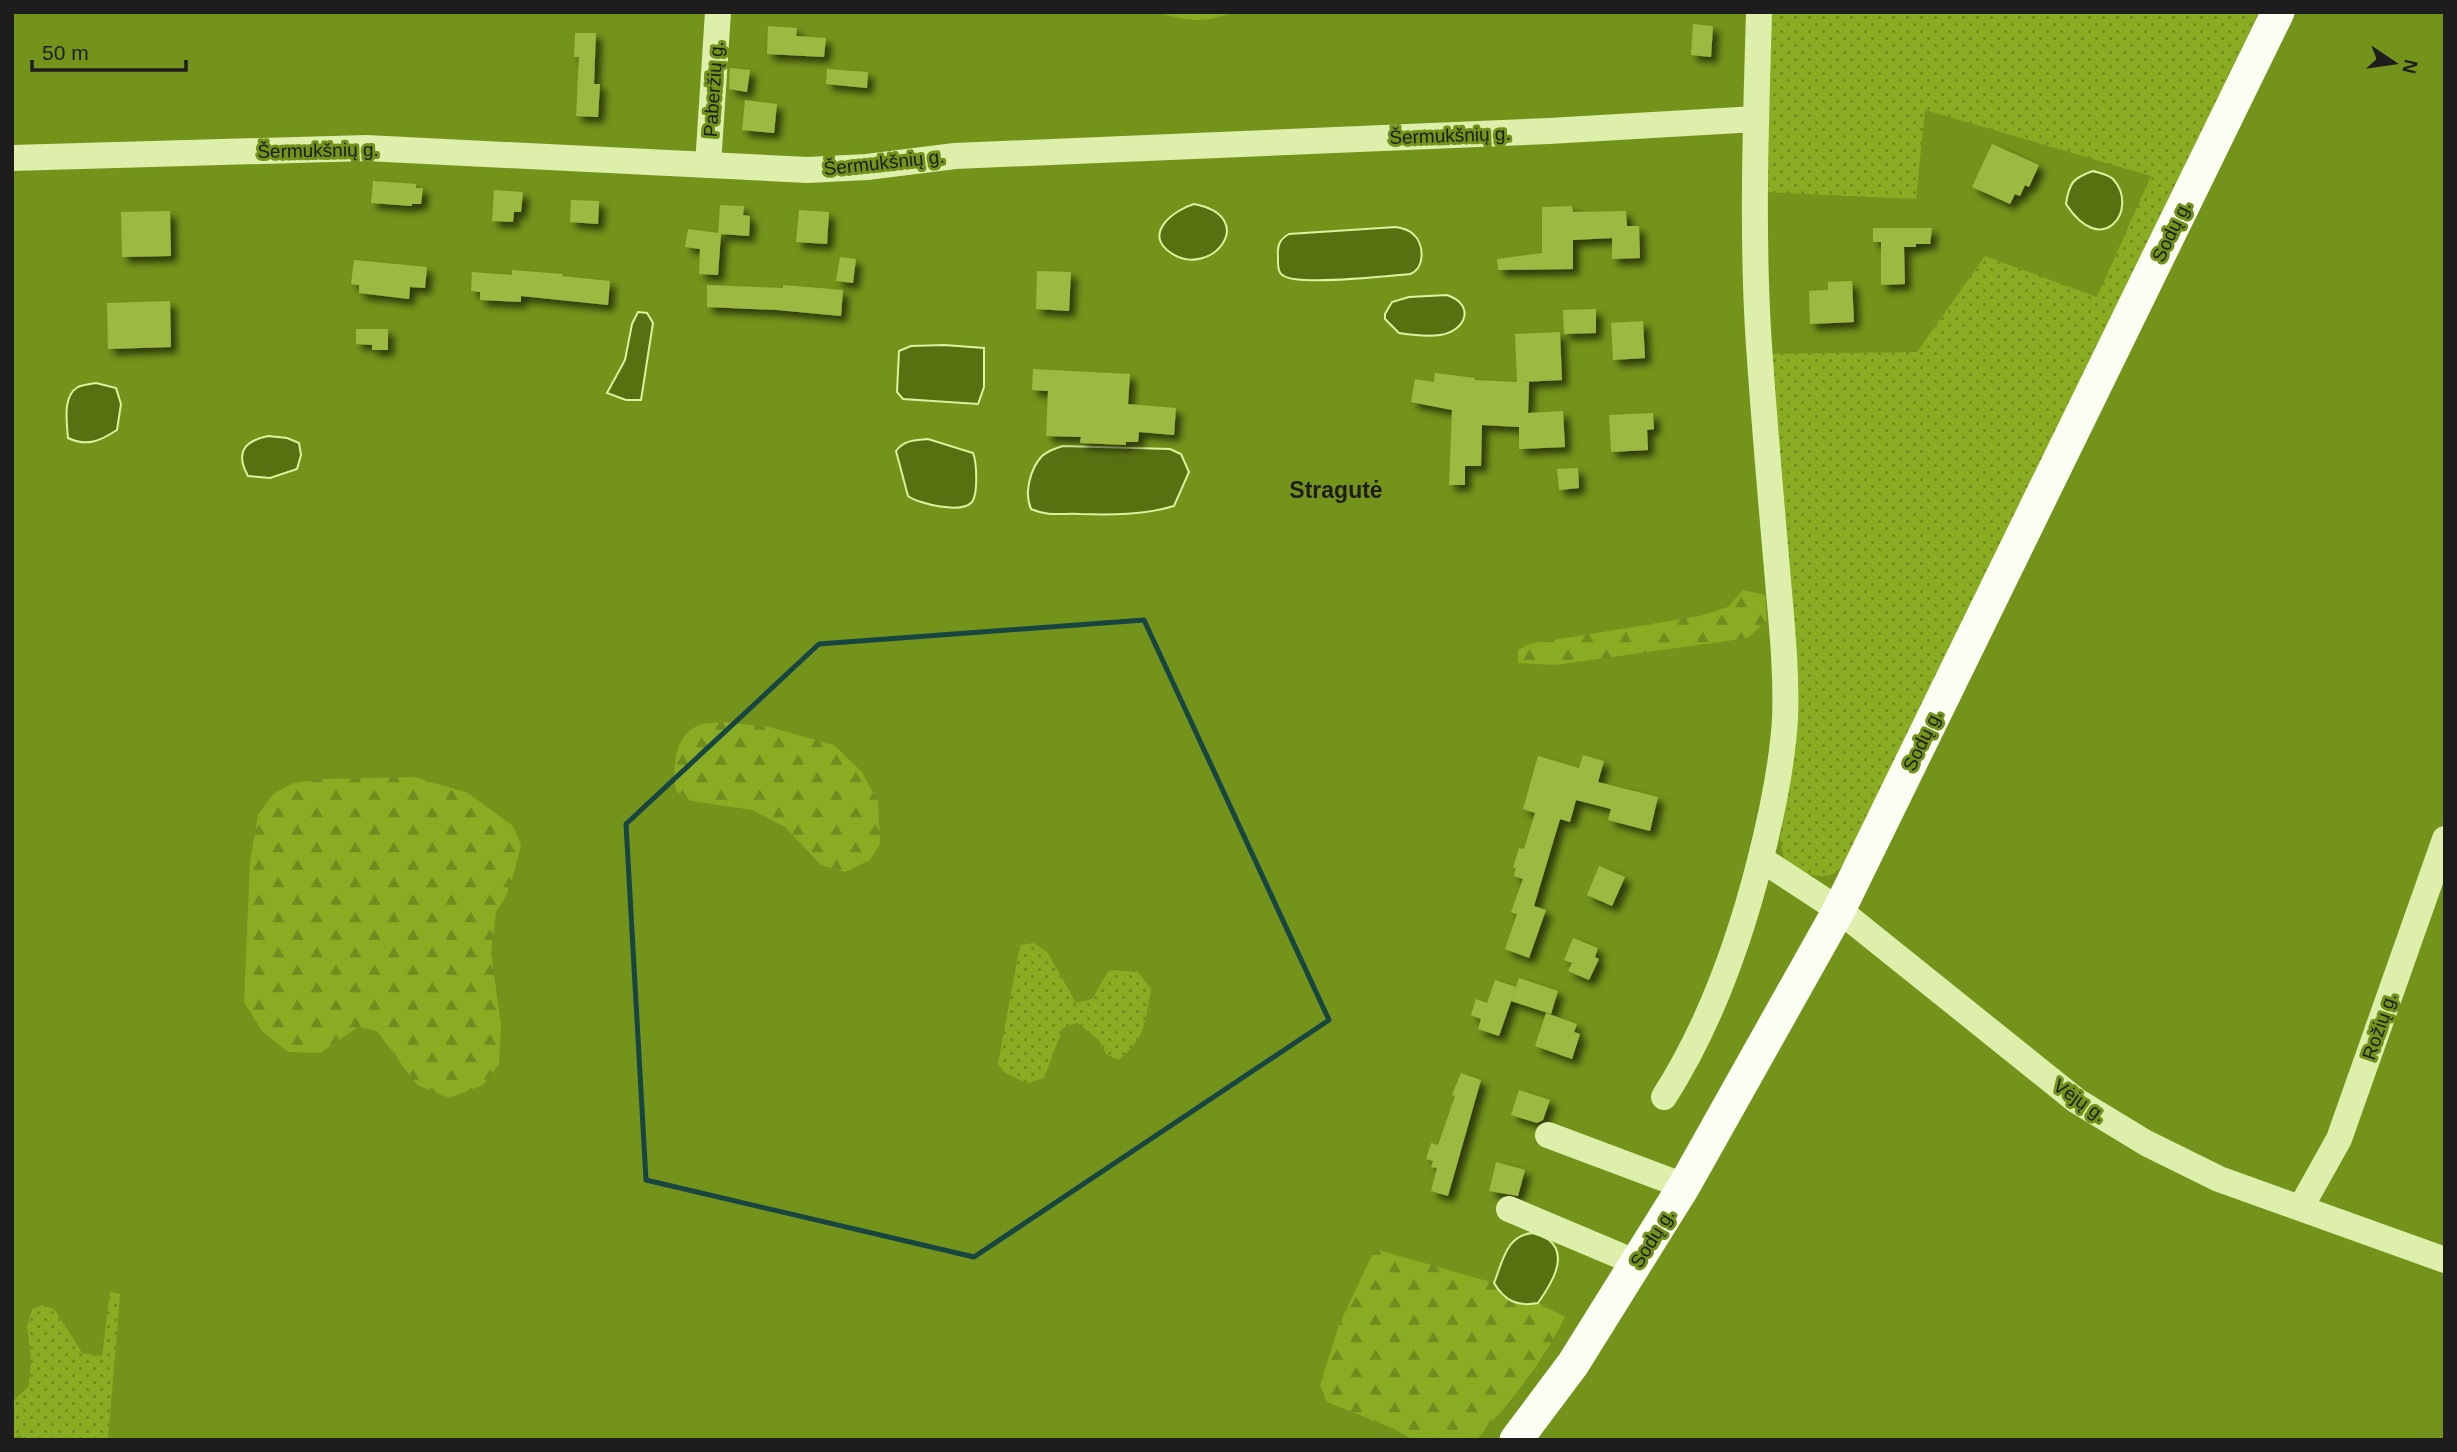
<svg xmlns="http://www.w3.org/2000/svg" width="2457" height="1452" viewBox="0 0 2457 1452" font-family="Helvetica,sans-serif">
<defs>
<pattern id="grass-dots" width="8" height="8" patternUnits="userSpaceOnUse" patternTransform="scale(1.75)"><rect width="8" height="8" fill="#8aac23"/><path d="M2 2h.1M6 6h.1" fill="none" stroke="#708b1e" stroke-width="1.8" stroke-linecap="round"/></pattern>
<pattern id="forest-firs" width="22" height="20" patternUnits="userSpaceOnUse" patternTransform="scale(1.75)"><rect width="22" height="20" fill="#8aac23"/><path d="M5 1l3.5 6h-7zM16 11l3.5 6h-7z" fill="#708b1e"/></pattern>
<filter id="shadow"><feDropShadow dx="6" dy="6" stdDeviation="3.5" flood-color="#0009"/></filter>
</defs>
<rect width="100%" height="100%" fill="#73931a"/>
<g fill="url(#grass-dots)">
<path d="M1770 12H2259L1850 855C1846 860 1840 870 1835 873 1819 882 1799 870 1785 863L1780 840 1786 800 1766 354 1917 352 1985 256 2097 297 2151 176 1925 110 1916 199 1762 192Z"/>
<path d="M1034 943 1048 953 1076 1003 1092 999 1109 970 1138 972 1151 989C1145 1022 1146 1037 1119 1060L1107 1055 1098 1039 1077 1023 1063 1028 1044 1078 1027 1083 1005 1073 998 1064 1020 945Z"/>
<polygon points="110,1292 120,1294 108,1440 23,1440 20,1435 12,1439 12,1402 29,1386 31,1358 27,1327 32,1309 43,1305 55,1310 82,1353 102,1356"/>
</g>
<g fill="url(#forest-firs)">
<path d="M1156 12H1232C1203 25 1185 20 1156 12Z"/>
<polygon points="1743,590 1765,595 1767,620 1748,638 1555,665 1518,663 1518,650 1529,644 1700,616 1728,607"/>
<path d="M725 722 769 727 834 745 862 772 878 802 880 844 870 860 845 872 821 865 785 827 752 810 691 801 676 791C672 769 674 737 697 726 704 722 717 723 725 722Z"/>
<polygon points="415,777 468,793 513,826 521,845 512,880 505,898 496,912 491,953 501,1024 499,1064 483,1085 449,1098 417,1085 377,1031 358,1027 320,1053 288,1052 262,1031 244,1002 250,862 258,815 273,794 294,783 323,779"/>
<path d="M1375 1249 1494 1283 1502 1296 1526 1305 1538 1303 1565 1317C1542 1363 1511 1402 1476 1440H1414L1392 1428 1327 1402 1320 1385 1339 1325Z"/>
</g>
<g fill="#577111" stroke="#ddf19e" stroke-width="2">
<path d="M2093 171C2099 173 2108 174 2113 179 2140 208 2103 261 2066 204 2069 183 2073 178 2093 171Z"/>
<path d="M1194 204C1261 217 1211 280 1171 253 1142 234 1174 210 1194 204Z"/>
<path d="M1396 227C1402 228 1409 230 1413 234 1425 244 1425 269 1410 274 1387 276 1300 286 1284 276 1277 273 1278 263 1278 256 1277 245 1280 239 1289 234Z"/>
<path d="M1447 295C1476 305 1466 331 1440 335 1427 337 1412 335 1399 333L1385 319V314L1392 302 1409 297Z"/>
<polygon points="638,312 647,313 653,323 641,400 626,400 607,393 625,360 632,324"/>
<polygon points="944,345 984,348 984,387 978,404 903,399 897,392 899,351 911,346"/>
<path d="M96 383 116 388 121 404 117 430C100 441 87 447 68 438 67 423 62 396 78 387 83 385 90 384 96 383Z"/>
<path d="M268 436 287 438 299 443 301 455 297 469 270 478 248 476C235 453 244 441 268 436Z"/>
<path d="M928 439 973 453C977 463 978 494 972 502 962 514 919 504 908 496L896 451C904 440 915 440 928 439Z"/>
<path d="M1063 446 1170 449 1181 454 1189 472 1174 506C1144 515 1111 515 1080 514 1062 513 1049 517 1031 509 1024 493 1030 469 1042 456 1048 451 1056 448 1063 446Z"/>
<path d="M1533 1233C1538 1235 1545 1237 1549 1240 1570 1257 1549 1287 1538 1303 1517 1307 1505 1301 1494 1283 1503 1261 1506 1235 1533 1233Z"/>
</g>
<g fill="#9cba43" filter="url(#shadow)">
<polygon points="1693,24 1713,26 1711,57 1691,55"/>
<polygon points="768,26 797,28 796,36 826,38 824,57 767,54"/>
<polygon points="575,33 596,33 594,84 600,84 598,117 576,116 579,57 574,57"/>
<polygon points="730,68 750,70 747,92 729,89"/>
<polygon points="827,69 868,72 867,88 826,84"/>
<polygon points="745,100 777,104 774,133 742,130"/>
<polygon points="1992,144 2039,165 2029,187 2025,185 2020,196 2015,194 2010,204 1972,187"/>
<polygon points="373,181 416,184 416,188 423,188 421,204 412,204 412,206 371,203"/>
<polygon points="494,190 523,192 521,212 514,212 513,222 492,221"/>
<polygon points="571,200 599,201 598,224 570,222"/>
<polygon points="720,205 744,206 743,215 750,216 749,236 721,234 718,275 699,274 700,249 685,247 688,229 718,233"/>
<polygon points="1572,206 1573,212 1626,211 1627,226 1639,226 1640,258 1612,259 1612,238 1573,240 1573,269 1498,270 1497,259 1542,253 1542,207"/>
<polygon points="799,210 829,212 827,244 796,242"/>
<polygon points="170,211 171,256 122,257 121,212"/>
<polygon points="1873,228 1932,228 1930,244 1916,244 1916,247 1904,247 1905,284 1881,285 1881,242 1873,242"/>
<polygon points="840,257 856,259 853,283 836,281"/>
<polygon points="354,260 427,267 425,288 410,287 409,299 359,293 359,285 351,284"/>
<polygon points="512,270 563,274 562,276 610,281 608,305 521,296 521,302 480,300 480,292 471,291 472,272 512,275"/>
<polygon points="1037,271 1071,272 1069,311 1036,309"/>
<polygon points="1852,281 1854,322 1810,324 1809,291 1828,290 1828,282"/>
<polygon points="707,285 783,288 783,285 843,290 841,316 777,310 707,307"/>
<polygon points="170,301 171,347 108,349 107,303"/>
<polygon points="1596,309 1596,333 1564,334 1563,310"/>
<polygon points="1643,321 1645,358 1613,360 1611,323"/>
<polygon points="356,329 388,329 388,350 372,350 372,345 356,344"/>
<polygon points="1560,332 1562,380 1521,382 1529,382 1528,413 1563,411 1565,447 1519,449 1519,427 1482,425 1481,466 1465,466 1465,485 1449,485 1452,410 1411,402 1415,379 1434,382 1435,373 1475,378 1475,380 1517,382 1515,334"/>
<polygon points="1033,369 1130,374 1128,404 1176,408 1174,435 1139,432 1138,442 1126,442 1126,445 1080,443 1081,437 1046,436 1048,391 1032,390"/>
<polygon points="1653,413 1654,429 1647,430 1648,450 1611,452 1609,415"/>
<polygon points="1578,468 1579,488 1559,490 1557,469"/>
<polygon points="1583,755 1604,761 1598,782 1658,797 1650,831 1608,820 1611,809 1576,800 1570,822 1560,819 1534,906 1546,910 1529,958 1505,949 1517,914 1511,912 1523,879 1514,876 1516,868 1513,868 1519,848 1524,849 1535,813 1523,809 1538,756 1579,768"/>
<polygon points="1599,866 1625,877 1612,906 1587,895"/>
<polygon points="1573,938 1598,948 1595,957 1599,959 1589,980 1568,971 1572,963 1564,960"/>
<polygon points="1519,978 1558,991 1551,1014 1511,1001"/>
<polygon points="1495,980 1516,987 1499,1036 1478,1029 1481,1019 1471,1015 1476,999 1487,1003"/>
<polygon points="1546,1013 1577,1024 1574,1032 1580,1034 1572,1059 1535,1046"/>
<polygon points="1461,1073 1481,1080 1448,1196 1431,1191 1437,1168 1431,1167 1433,1161 1426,1159 1431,1143 1438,1145 1455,1096 1452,1095"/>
<polygon points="1519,1090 1550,1100 1543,1120 1537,1123 1511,1115"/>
<polygon points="1496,1162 1525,1170 1518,1196 1489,1191"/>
</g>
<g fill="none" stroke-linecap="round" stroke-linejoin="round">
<g stroke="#deefab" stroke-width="26">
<polyline points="12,158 366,148 807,170 867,167 955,156 1549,131 1756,119"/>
<polyline points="708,165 718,12"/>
<polyline points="1761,859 1839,910 2077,1101 2146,1143 2219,1179 2445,1260"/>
<path d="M1664 1097C1710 1025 1739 944 1760 861 1772 814 1782 768 1785 719 1787 669 1781 618 1777 569 1770 489 1763 409 1758 330 1752 224 1756 118 1759 12"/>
<polyline points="1548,1135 1684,1186"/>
<polyline points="2301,1207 2339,1139 2445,839"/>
<polyline points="1509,1209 1637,1263"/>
</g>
<polyline stroke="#fbfff3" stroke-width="33" points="1516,1440 1573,1364 1684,1186 1839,910 2278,12"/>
</g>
<path fill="none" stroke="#174541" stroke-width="5" stroke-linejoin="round" d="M1144 620 1329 1020 974 1257 646 1180 626 824 819 644Z"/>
<g text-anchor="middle" stroke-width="6" stroke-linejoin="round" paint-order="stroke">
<g font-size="19" fill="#1d1d1d" stroke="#73931a">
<text transform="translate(713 89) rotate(-86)" y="7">Paberžių g.</text>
<text transform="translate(1450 135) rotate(-2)" y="7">Šermukšnių g.</text>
<text transform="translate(318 150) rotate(-1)" y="7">Šermukšnių g.</text>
<text transform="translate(884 162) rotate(-6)" y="7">Šermukšnių g.</text>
<text transform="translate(2171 231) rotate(-64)" y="7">Sodų g.</text>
<text transform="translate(1922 740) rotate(-64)" y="7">Sodų g.</text>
<text transform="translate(2379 1026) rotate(-71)" y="7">Rožių g.</text>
<text transform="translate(2080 1100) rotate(35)" y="7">Vėjų g.</text>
<text transform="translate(1652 1238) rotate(-58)" y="7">Sodų g.</text>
</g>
<g font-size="23" font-weight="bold" fill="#1d1d1d" stroke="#73931a">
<text x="1336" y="498">Stragutė</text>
</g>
</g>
<rect width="2457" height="1452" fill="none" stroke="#1d1d1d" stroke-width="28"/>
<g transform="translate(2394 63) rotate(103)" stroke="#73931a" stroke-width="5" paint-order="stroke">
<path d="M0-5L12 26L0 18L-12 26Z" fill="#1d1d1d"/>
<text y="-10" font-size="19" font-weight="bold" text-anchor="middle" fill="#1d1d1d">N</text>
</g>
<path d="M32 60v10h154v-10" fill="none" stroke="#1d1d1d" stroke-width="3.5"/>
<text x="42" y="60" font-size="21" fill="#1d1d1d" stroke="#73931a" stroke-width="5" paint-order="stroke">50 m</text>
</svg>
